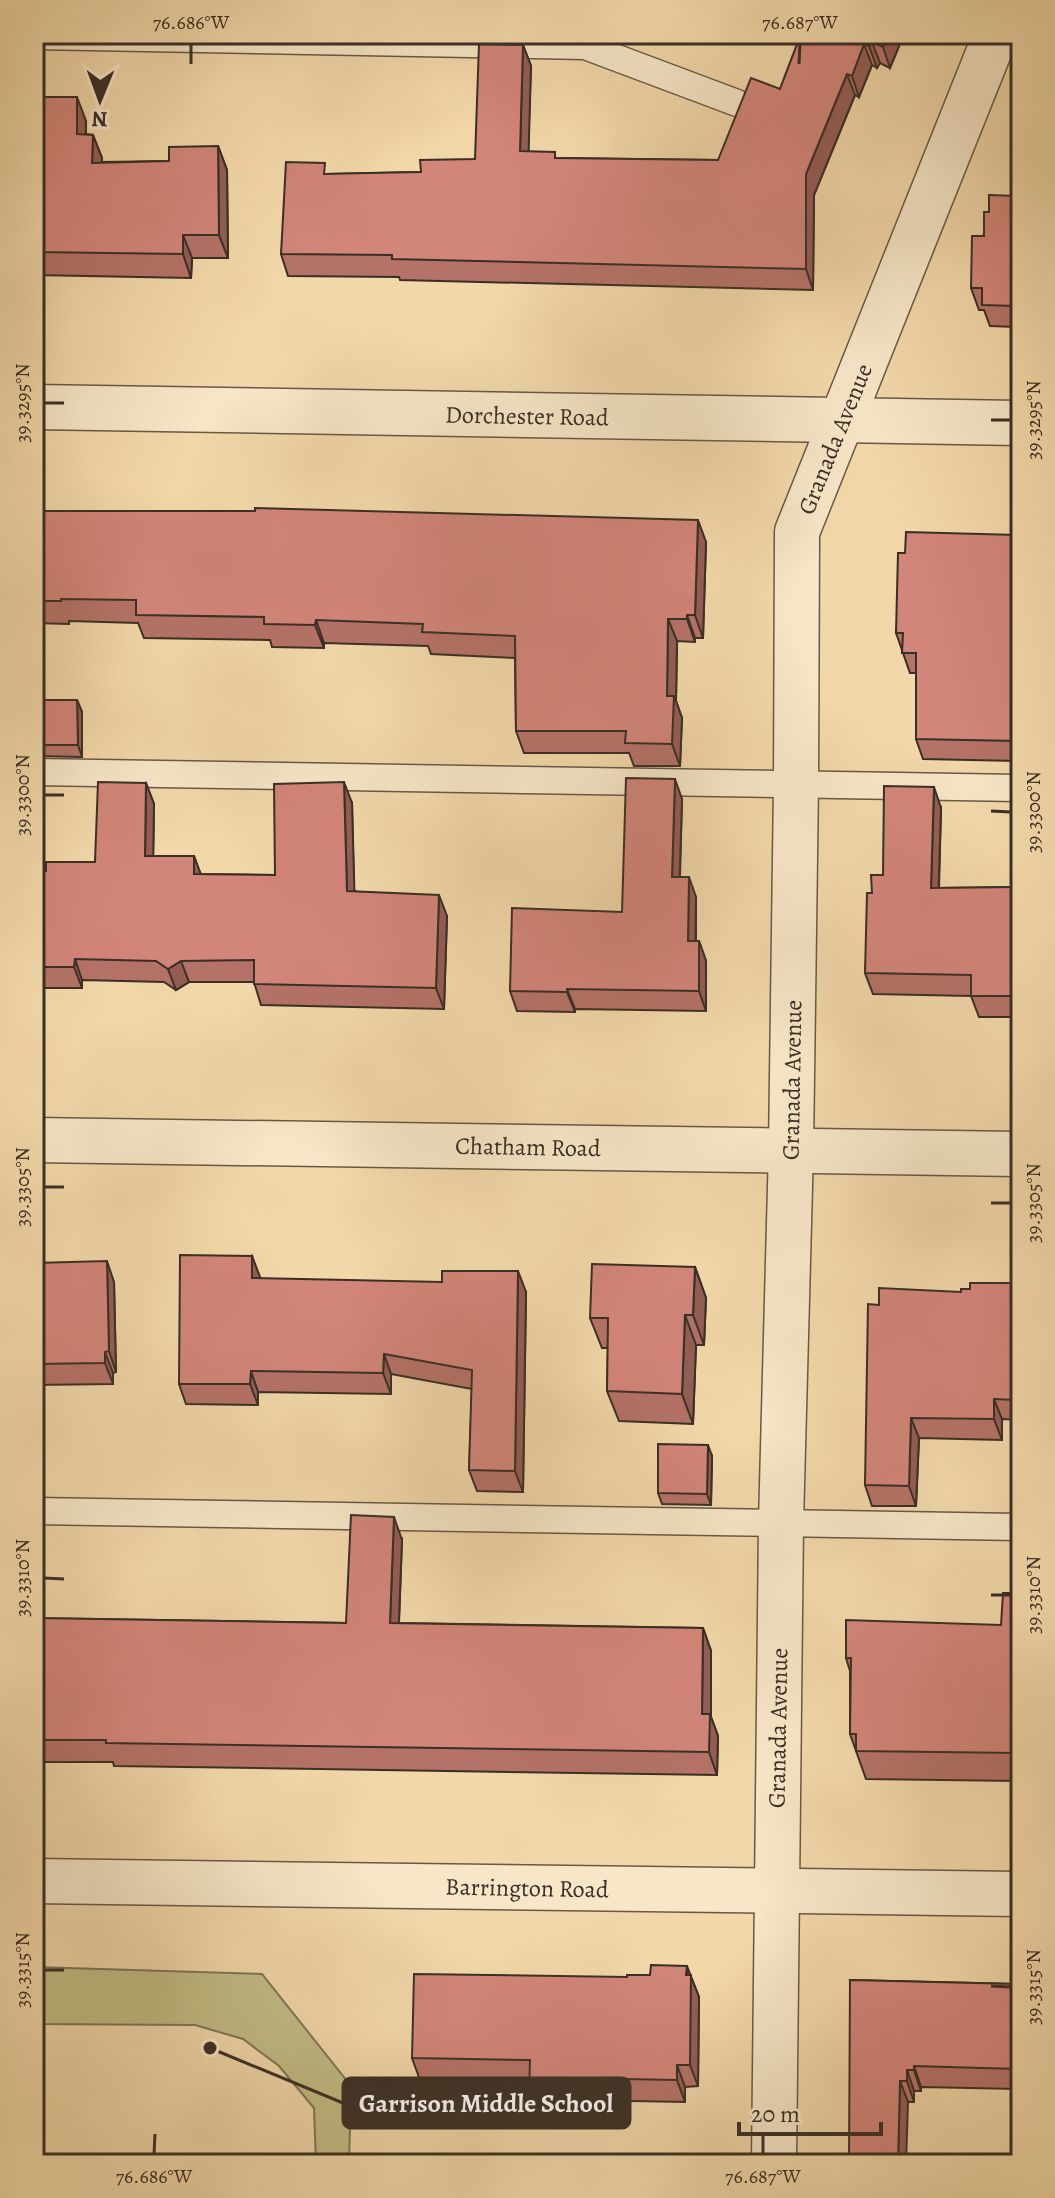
<svg xmlns="http://www.w3.org/2000/svg" width="1055" height="2198" viewBox="0 0 1055 2198" font-family="Alegreya,serif">
<rect width="100%" height="100%" fill="#f2d8a9"/>
<filter id="stains"><feTurbulence type="fractalNoise" baseFrequency=".0025" numOctaves="4"/><feColorMatrix values="0 0 0 0 .2 0 0 0 0 .09 0 0 0 0 .02 0 0 0 .5 -.17"/></filter>
<radialGradient id="worn" r=".72"><stop offset=".6" stop-color="#630" stop-opacity="0"/><stop offset="1" stop-color="#630" stop-opacity=".3"/></radialGradient>
<polygon fill="#c1bc84" stroke="#7d7655" stroke-width="2" points="34,1967 262,1974 351,2086 349,2164 316,2164 314,2108 279,2066 243,2039 195,2025 34,2024"/>
<g fill="none" stroke-linecap="round" stroke-linejoin="round">
<defs>
<g id="lane">
<polyline points="34,36 585,46 737,103"/>
<polyline points="34,772 1021,788"/>
<polyline points="34,1511 1021,1527"/>
</g>
<g id="street">
<polyline points="34,407 1021,423"/>
<polyline points="34,1140 1021,1154"/>
<polyline points="34,1881 1021,1894"/>
<polyline points="774,2164 781,1523 791,1149 796,784 797,532 996,34"/>
</g>
</defs>
<use href="#lane" stroke="#675947" stroke-width="29"/>
<use href="#street" stroke="#675947" stroke-width="47"/>
<use href="#lane" stroke="#f7e6c7" stroke-width="26"/>
<use href="#street" stroke="#f7e6c7" stroke-width="44"/>
</g>
<g fill="#b57268" stroke="#392f26" stroke-width="2">
<polygon points="801,34 904,34 890,68 880,63 877,68 872,65 859,97 855,95 814,195 813,290 400,280 399,277 288,276 281,254 329,174 421,172 475,159 523,45 531,66 528,152 557,158 718,160 780,89"/>
<polygon points="34,97 86,121 86,134 93,135 102,158 101,162 169,161 218,146 227,170 228,258 192,258 191,278 34,275"/>
<polygon points="1021,196 1021,327 990,326 984,310 979,310 971,288 989,212"/>
<polygon points="34,511 706,542 703,638 695,638 695,642 677,641 676,701 682,718 680,766 634,766 629,753 524,753 516,731 515,658 431,654 428,646 324,643 324,648 272,647 270,640 144,638 138,623 69,621 69,624 34,623"/>
<polygon points="1021,535 1021,761 923,759 916,739 916,673 910,673 896,633 905,553"/>
<polygon points="34,700 77,700 82,712 82,757 34,756"/>
<polygon points="146,783 154,804 153,856 194,856 200,874 275,875 352,803 354,891 447,916 444,1009 261,1005 254,982 189,982 176,990 164,982 82,980 82,988 34,988 34,871 46,871 95,862"/>
<polygon points="682,799 680,877 696,897 696,941 699,941 706,961 706,1011 575,1009 575,1012 517,1011 510,991 622,912"/>
<polygon points="941,808 939,888 1021,887 1021,1017 979,1017 971,996 873,994 865,973 872,893 883,875"/>
<polygon points="252,1256 260,1279 526,1292 523,1492 477,1491 469,1470 472,1389 391,1374 391,1394 258,1392 258,1405 186,1404 179,1384"/>
<polygon points="34,1263 114,1282 116,1372 113,1373 113,1384 34,1385"/>
<polygon points="695,1267 706,1298 704,1345 696,1345 693,1424 619,1421 607,1391 608,1348 602,1348 590,1318"/>
<polygon points="1021,1283 1021,1420 1002,1419 1002,1440 919,1438 916,1506 872,1506 865,1485 879,1305 961,1292 970,1289"/>
<polygon points="712,1456 711,1505 662,1504 658,1493"/>
<polygon points="402,1540 399,1623 703,1628 711,1651 711,1717 718,1736 717,1775 114,1766 113,1762 34,1762 34,1618 346,1623"/>
<polygon points="1021,1593 1021,1781 866,1779 850,1734 850,1671 846,1658 1001,1625"/>
<polygon points="690,1975 699,1997 698,2086 685,2087 685,2102 576,2100 575,2119 537,2118 529,2096 529,2082 420,2080 412,2058 627,1977"/>
<polygon points="850,1980 1021,1984 1021,2089 921,2087 921,2091 914,2091 914,2102 908,2102"/>
</g>
<g fill="#935d55" stroke="#392f26" stroke-width="2">
<polygon points="888,34 904,34 890,68 883,47"/>
<polygon points="872,42 880,63 877,68 869,46"/>
<polygon points="864,44 872,65 859,97 852,76"/>
<polygon points="523,45 531,66 528,173 520,151"/>
<polygon points="847,74 855,95 814,195 813,290 806,269 806,174"/>
<polygon points="77,97 86,121 85,158 77,134"/>
<polygon points="93,135 102,158 101,186 92,163"/>
<polygon points="218,146 227,170 228,258 219,235"/>
<polygon points="183,235 192,258 191,278 183,254"/>
<polygon points="698,520 706,542 703,638 695,615"/>
<polygon points="687,615 695,638 695,642 687,619"/>
<polygon points="668,619 677,641 676,701 682,718 680,766 672,744 667,696"/>
<polygon points="316,620 324,643 324,648 315,625"/>
<polygon points="77,700 82,712 82,757 78,745"/>
<polygon points="675,779 682,799 679,897 672,877"/>
<polygon points="344,782 352,803 355,912 347,891"/>
<polygon points="146,783 154,804 153,878 145,856"/>
<polygon points="934,787 941,808 938,909 931,888"/>
<polygon points="194,856 202,877 194,874"/>
<polygon points="689,877 696,897 695,961 688,941"/>
<polygon points="439,895 447,916 444,1009 436,988"/>
<polygon points="699,941 706,961 706,1011 699,991"/>
<polygon points="75,959 82,980 82,988 74,967"/>
<polygon points="181,961 189,982 176,990 168,969"/>
<polygon points="567,989 575,1009 575,1012 567,992"/>
<polygon points="252,1256 260,1277 259,1299 252,1278"/>
<polygon points="107,1261 114,1282 116,1372 109,1351"/>
<polygon points="695,1267 706,1298 704,1345 693,1315"/>
<polygon points="518,1271 526,1292 523,1492 515,1471"/>
<polygon points="685,1315 696,1345 693,1424 682,1394"/>
<polygon points="105,1352 113,1373 113,1384 105,1363"/>
<polygon points="384,1354 391,1374 391,1394 383,1373"/>
<polygon points="251,1371 258,1392 258,1405 250,1384"/>
<polygon points="994,1399 1002,1419 1002,1440 994,1419"/>
<polygon points="911,1418 919,1438 916,1506 909,1486"/>
<polygon points="708,1445 712,1456 711,1505 707,1494"/>
<polygon points="394,1517 402,1540 398,1645 390,1623"/>
<polygon points="703,1628 711,1651 711,1717 718,1736 717,1775 709,1752 702,1714"/>
<polygon points="687,1966 699,1997 698,2086 690,2065"/>
<polygon points="677,2065 685,2087 685,2102 677,2080"/>
<polygon points="914,2066 921,2087 921,2091 914,2070"/>
<polygon points="907,2070 914,2091 914,2102 907,2081"/>
<polygon points="568,2078 576,2100 575,2119 567,2097"/>
<polygon points="900,2081 908,2102 906,2164 898,2164"/>
</g>
<g fill="#d28579" stroke="#392f26" stroke-width="2">
<polygon points="801,34 888,34 883,47 872,42 869,46 864,44 852,76 847,74 806,174 806,269 392,259 392,255 281,254 286,162 325,163 324,174 368,173 421,172 420,160 475,159 479,44 523,45 520,151 555,152 555,158 718,160 751,78 780,89"/>
<polygon points="34,97 77,97 77,134 93,135 92,163 169,161 169,147 218,146 219,235 183,235 183,254 34,252"/>
<polygon points="989,195 1021,196 1021,306 982,305 982,288 971,288 972,236 984,236 984,212 989,212"/>
<polygon points="255,508 698,520 695,615 687,615 687,619 668,619 667,696 674,696 672,744 625,743 626,731 516,731 515,636 422,632 423,624 316,620 315,625 264,624 264,617 136,615 136,600 61,599 61,601 34,601 34,511 255,511"/>
<polygon points="906,532 1021,535 1021,741 916,739 916,653 902,653 903,633 896,633 898,553 905,553"/>
<polygon points="34,700 77,700 78,745 34,745"/>
<polygon points="626,778 675,779 672,877 689,877 688,941 699,941 699,991 567,989 567,992 510,991 512,908 622,912"/>
<polygon points="98,782 146,783 145,856 194,856 194,874 275,875 274,784 344,782 347,891 439,895 436,988 254,984 254,960 181,961 168,969 156,961 75,959 74,967 34,967 34,871 46,871 46,862 95,862"/>
<polygon points="884,786 934,787 931,888 1021,887 1021,996 971,996 971,975 865,973 867,893 872,893 871,875 883,875"/>
<polygon points="180,1255 252,1256 252,1278 442,1282 442,1271 518,1271 515,1471 469,1470 472,1370 384,1354 383,1373 251,1371 250,1384 179,1384"/>
<polygon points="107,1261 109,1351 105,1352 105,1363 34,1364 34,1263"/>
<polygon points="592,1264 695,1267 693,1315 685,1315 682,1394 607,1391 608,1318 590,1318"/>
<polygon points="970,1283 1021,1283 1021,1400 994,1399 994,1419 911,1418 909,1486 865,1485 868,1304 879,1305 879,1288 961,1292 961,1289 970,1289"/>
<polygon points="658,1444 708,1445 707,1494 658,1493"/>
<polygon points="351,1515 394,1517 390,1623 703,1628 702,1714 710,1714 709,1752 106,1743 106,1740 34,1740 34,1618 346,1623"/>
<polygon points="1003,1593 1021,1593 1021,1753 856,1751 856,1734 850,1734 851,1658 846,1658 846,1620 1001,1625"/>
<polygon points="651,1965 687,1966 686,1975 691,1975 690,2065 677,2065 677,2080 568,2078 567,2097 529,2096 530,2060 412,2058 414,1974 627,1977 627,1975 650,1975"/>
<polygon points="850,1980 1021,1984 1021,2069 914,2066 914,2070 907,2070 907,2081 900,2081 898,2164 849,2164"/>
</g>
<path fill="none" stroke="#392f26" stroke-width="3" d="M191 64V44M799 64 800 44M44 403H64M991 420H1011M44 795H64M991 811 1011 812M44 1187H64M991 1203H1011M44 1578 64 1579M991 1595H1011M44 1970H64M991 1986 1011 1987M154 2154 155 2134M763 2154V2134"/>
<g text-anchor="middle" stroke-width="6" stroke-linejoin="round" paint-order="stroke">
<g font-size="24" fill="#392f26" stroke="#f7e6c7">
<text transform="translate(527 416) rotate(1)" y="8">Dorchester Road</text>
<text transform="translate(835 439) rotate(-68)" y="8">Granada Avenue</text>
<text transform="translate(792 1080) rotate(-89)" y="8">Granada Avenue</text>
<text transform="translate(528 1147) rotate(1)" y="8">Chatham Road</text>
<text transform="translate(778 1728) rotate(-89)" y="8">Granada Avenue</text>
<text transform="translate(527 1888) rotate(1)" y="8">Barrington Road</text>
</g>
</g>
<path fill="none" stroke="#392f26" stroke-width="3" d="M210 2048L343 2103"/>
<circle fill="#392f26" stroke="#f7e6c7" stroke-width="3" cx="210" cy="2048" r="8"/>
<rect fill="#392f26" stroke="#392f26" stroke-width="3" x="343" y="2078" width="287" height="50" rx="8"/>
<g font-size="26" text-anchor="middle" font-weight="bold" fill="#fff">
<text x="486" y="2112">Garrison Middle School</text>
</g>
<rect width="1055" height="2198" fill="none" stroke="#f2d8a9" stroke-width="88"/>
<g transform="translate(100 100) rotate(181)" stroke="#f7e6c7" stroke-width="6" paint-order="stroke">
<path d="M0-6L14 30L0 20L-14 30Z" fill="#392f26"/>
<text y="-12" font-size="22" font-weight="bold" text-anchor="middle" fill="#392f26">N</text>
</g>
<path d="M739 2122v12h142v-12" fill="none" stroke="#392f26" stroke-width="4"/>
<text x="751" y="2122" font-size="24" fill="#392f26" stroke="#f7e6c7" stroke-width="6" paint-order="stroke">20 m</text>
<rect x="44" y="44" width="967" height="2110" fill="none" stroke="#392f26" stroke-width="3"/>
<g font-size="20" text-anchor="middle" fill="#392f26">
<text x="191" y="29">76.686°W</text>
<text x="800" y="29">76.687°W</text>
<text transform="translate(22 403) rotate(-90)" y="7">39.3295°N</text>
<text transform="translate(1033 420) rotate(-90)" y="7">39.3295°N</text>
<text transform="translate(22 795) rotate(-90)" y="7">39.3300°N</text>
<text transform="translate(1033 812) rotate(-90)" y="7">39.3300°N</text>
<text transform="translate(22 1187) rotate(-90)" y="7">39.3305°N</text>
<text transform="translate(1033 1203) rotate(-90)" y="7">39.3305°N</text>
<text transform="translate(22 1578) rotate(-90)" y="7">39.3310°N</text>
<text transform="translate(1033 1595) rotate(-90)" y="7">39.3310°N</text>
<text transform="translate(22 1970) rotate(-90)" y="7">39.3315°N</text>
<text transform="translate(1033 1987) rotate(-90)" y="7">39.3315°N</text>
<text x="154" y="2183">76.686°W</text>
<text x="763" y="2183">76.687°W</text>
</g>
<rect width="100%" height="100%" filter="url(#stains)"/>
<rect width="100%" height="100%" fill="url(#worn)"/>
</svg>
